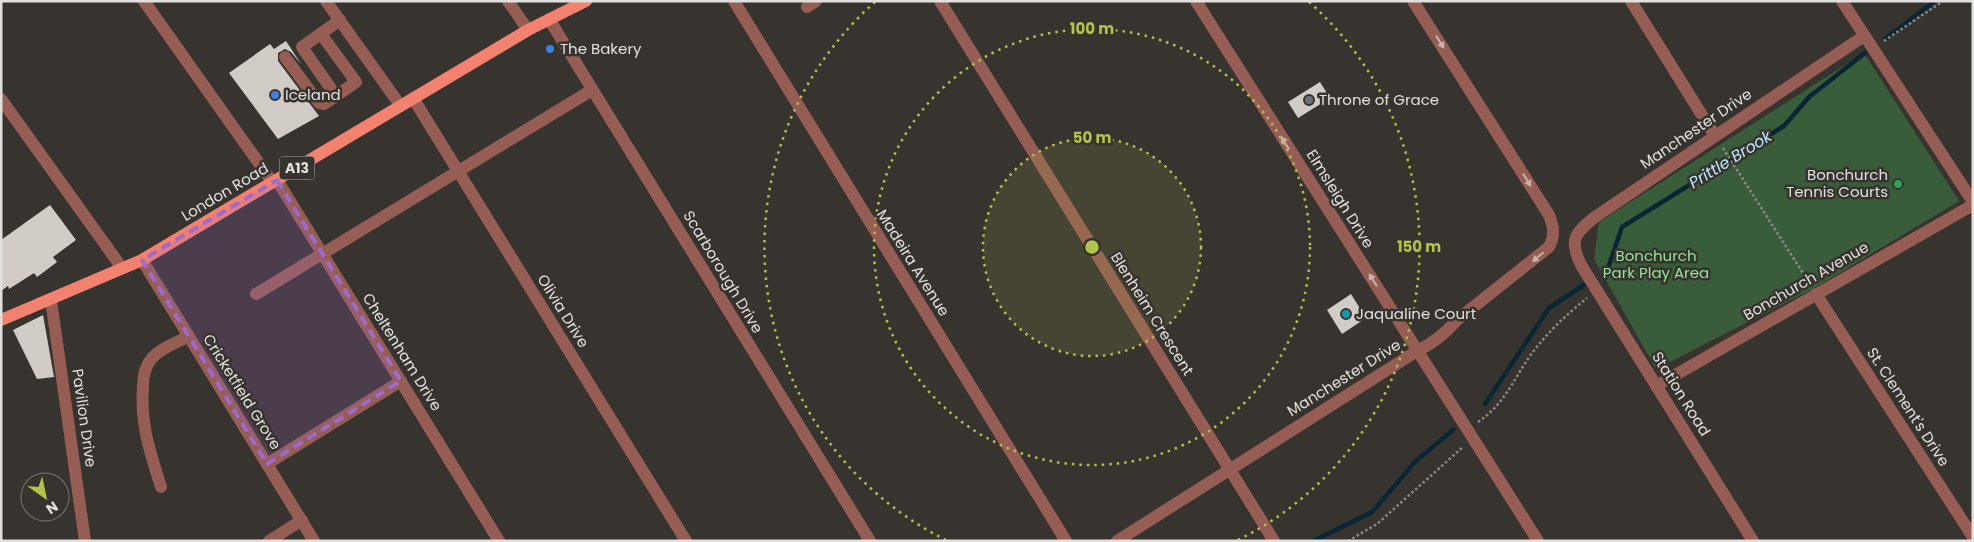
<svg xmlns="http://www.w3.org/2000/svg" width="1974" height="542" viewBox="0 0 1974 542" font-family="Poppins,sans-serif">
<rect width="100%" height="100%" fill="#37332f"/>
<polygon fill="#395d3b" points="1864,53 1959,201 1813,289 1656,369 1594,259 1599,222"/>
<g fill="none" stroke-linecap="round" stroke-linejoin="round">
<g stroke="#082633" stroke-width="4.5">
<polyline points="1885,39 1935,1"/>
<polyline points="1607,271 1622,227 1784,126 1809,97 1865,53"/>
<polyline points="1485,404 1549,308 1584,285"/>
<polyline points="1313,541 1372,512 1416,461 1453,430"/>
</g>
</g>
<g fill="#d1ccc6">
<polygon points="286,41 301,64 291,52 285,49 278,53 278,61 319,116 278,139 229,73 270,44 274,49"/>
<polygon points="1320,82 1330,98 1298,118 1288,102"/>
<polygon points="50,205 76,240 53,257 57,262 37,277 34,273 9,289 8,286 1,291 1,240"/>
<polygon points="1351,294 1366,318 1342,334 1327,310"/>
<polygon points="43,315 54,377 37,379 13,330"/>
</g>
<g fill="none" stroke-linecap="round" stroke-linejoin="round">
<g stroke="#8c8986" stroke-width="2.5" stroke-dasharray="2.5 2.5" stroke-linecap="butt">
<polyline points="1884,41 1943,1"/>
<polyline points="1723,148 1810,284"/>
<path d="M1478 422C1505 404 1514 378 1532 353 1548 332 1567 314 1587 298"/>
<polyline points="1348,541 1377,524 1463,447"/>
</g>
<g stroke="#955d53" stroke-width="12">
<polyline points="144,1 273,183"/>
<polyline points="326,1 400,105"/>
<polyline points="508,1 528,30"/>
<polyline points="734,1 1066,541"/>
<polyline points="940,1 1274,541"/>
<polyline points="1196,1 1538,541"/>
<polyline points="1631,1 1715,136"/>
<polyline points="1842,1 1973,202"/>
<polyline points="807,7 816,1"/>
<polyline points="549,19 870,541"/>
<polyline points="321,34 356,82 336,96 302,47 340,20"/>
<polyline points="285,57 319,103 324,104 336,96"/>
<polyline points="413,98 686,541"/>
<polyline points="1,99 122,268"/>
<polyline points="277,180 499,541"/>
<polyline points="142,260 314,541"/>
<polyline points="256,294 592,90"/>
<polyline points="1816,294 1973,537"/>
<polyline points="51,300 85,541"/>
<polyline points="1656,386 1973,205"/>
<polyline points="267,464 401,381"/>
<path d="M161 487C150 452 140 424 143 386 143 376 145 366 152 358 161 348 177 342 188 337"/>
<polyline points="269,541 302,520"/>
<path d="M1117 541 1417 351C1434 343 1445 334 1457 320L1549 247C1555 235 1554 228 1549 215L1413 1"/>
<path d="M1753 541 1581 265C1569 240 1574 234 1595 217L1864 36"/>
</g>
<polyline stroke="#f3816f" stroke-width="12" points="1,320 142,260 528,30 586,1"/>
</g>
<defs><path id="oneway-solid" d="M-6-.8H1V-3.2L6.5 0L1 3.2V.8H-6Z" transform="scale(1.25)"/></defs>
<g fill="#c7b2ad">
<use href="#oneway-solid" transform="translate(1440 42) rotate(58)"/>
<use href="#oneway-solid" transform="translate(1285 143) rotate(-122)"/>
<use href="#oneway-solid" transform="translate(1527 180) rotate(58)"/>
<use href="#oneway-solid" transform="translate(1538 257) rotate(140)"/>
<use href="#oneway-solid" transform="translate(1373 280) rotate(-122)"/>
</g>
<path fill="#9f6bca" fill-opacity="0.2" stroke="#9f6bca" stroke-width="4" stroke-dasharray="10 6" stroke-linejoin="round" d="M277 180 401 381 267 464 142 260Z"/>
<circle cx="1092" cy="247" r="109" fill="#b3c24b" fill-opacity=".12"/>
<g fill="none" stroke="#b3c24b" stroke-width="2.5" stroke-dasharray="2.5 5">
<circle cx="1092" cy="247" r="109"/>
<circle cx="1092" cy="247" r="218"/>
<path d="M946 540A327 327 0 0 1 875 2M1309 2A327 327 0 0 1 1238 540"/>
</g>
<g fill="#3f7fe0" stroke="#37332f" stroke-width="2">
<circle cx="550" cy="49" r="5"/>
<circle cx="275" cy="95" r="5"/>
</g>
<circle fill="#6b7280" stroke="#37332f" stroke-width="2" cx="1309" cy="100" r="5"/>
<circle fill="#2e9e5b" stroke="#37332f" stroke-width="2" cx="1898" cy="184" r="5"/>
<circle fill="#0f9aa8" stroke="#37332f" stroke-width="2" cx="1346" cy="314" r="5"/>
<g text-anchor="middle" stroke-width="5" stroke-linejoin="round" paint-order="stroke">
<rect fill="#37332f" stroke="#afaca9" stroke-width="1" x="279.5" y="156.5" width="35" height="23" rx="4"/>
<g font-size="14" font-weight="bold" fill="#e2e0dd">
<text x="297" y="173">A13</text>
</g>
<g font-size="15" fill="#e2e0dd" stroke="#37332f" text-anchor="start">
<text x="560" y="54">The Bakery</text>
<text x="285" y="100">Iceland</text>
<text x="1319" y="105">Throne of Grace</text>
<text x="1888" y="180" text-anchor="end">Bonchurch<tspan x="1888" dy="17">Tennis Courts</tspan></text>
<text x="1356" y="319">Jaqualine Court</text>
</g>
<g font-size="15" fill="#e2e0dd" stroke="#37332f">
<text transform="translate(1696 129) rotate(-34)" y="5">Manchester Drive</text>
<text transform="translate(225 192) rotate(-31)" y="5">London Road</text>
<text transform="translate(1340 199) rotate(58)" y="5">Elmsleigh Drive</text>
<text transform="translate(913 263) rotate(58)" y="5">Madeira Avenue</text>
<text transform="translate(723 272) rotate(59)" y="5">Scarborough Drive</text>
<text transform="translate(1806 281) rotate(-30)" y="5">Bonchurch Avenue</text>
<text transform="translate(563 311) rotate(58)" y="5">Olivia Drive</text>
<text transform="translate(1152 314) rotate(58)" y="5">Blenheim Crescent</text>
<text transform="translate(402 352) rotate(58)" y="5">Cheltenham Drive</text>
<text transform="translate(1344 378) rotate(-32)" y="5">Manchester Drive</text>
<text transform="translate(242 392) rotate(58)" y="5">Cricketfield Grove</text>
<text transform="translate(1681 394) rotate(58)" y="5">Station Road</text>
<text transform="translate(1908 407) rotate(57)" y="5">St. Clement's Drive</text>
<text transform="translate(84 418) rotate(82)" y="5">Pavilion Drive</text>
</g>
<g font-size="15" fill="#91e696" stroke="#37332f">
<text x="1656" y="261">Bonchurch<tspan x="1656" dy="17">Park Play Area</tspan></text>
</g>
<g font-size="16" font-style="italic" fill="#bde8ff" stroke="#37332f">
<text transform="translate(1730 159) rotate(-32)" y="6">Prittle Brook</text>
</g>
</g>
<circle cx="1092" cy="247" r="8" fill="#b3c24b" stroke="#37332f" stroke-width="2.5"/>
<g font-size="15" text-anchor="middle" font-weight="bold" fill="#b3c24b" stroke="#37332f" stroke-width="5" stroke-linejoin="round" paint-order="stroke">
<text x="1092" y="34">100 m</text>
<text x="1092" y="143">50 m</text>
<text x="1419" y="252">150 m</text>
</g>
<rect width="1974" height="542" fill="none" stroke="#e2e0dd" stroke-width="5"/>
<g transform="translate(45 497) rotate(147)"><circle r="24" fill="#37332f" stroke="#7b7875"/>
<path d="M0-4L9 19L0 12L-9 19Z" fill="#b3c24b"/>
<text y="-8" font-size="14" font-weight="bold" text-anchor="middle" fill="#e2e0dd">N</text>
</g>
</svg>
